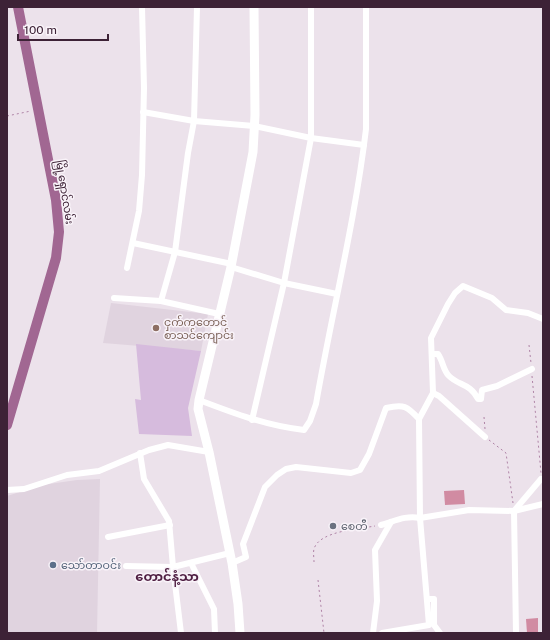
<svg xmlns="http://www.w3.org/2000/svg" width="550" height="640" viewBox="0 0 550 640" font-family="'Public Sans','Noto Sans Myanmar',sans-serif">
<rect width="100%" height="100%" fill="#ece2eb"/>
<g fill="#e0d3df">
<polygon points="111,303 208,314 201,351 103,343"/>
<polygon points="100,479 97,633 7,633 7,496 42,485 77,480"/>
</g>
<polygon fill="#d6bbdd" points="136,344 201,351 188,408 192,436 139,434 135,399 141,400"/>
<g fill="#d18ba2">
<polygon points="464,490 465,504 445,505 444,491"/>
<polygon points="538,618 538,633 527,633 526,619"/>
</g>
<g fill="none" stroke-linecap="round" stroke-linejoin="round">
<g stroke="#af83a6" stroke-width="1" stroke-dasharray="2 3" stroke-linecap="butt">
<polyline points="7,116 31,111"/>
<polyline points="529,345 531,363"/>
<polyline points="532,376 541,473"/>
<polyline points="484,417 485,429"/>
<polyline points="489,440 506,453 513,503"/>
<path d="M314 562C314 558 313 552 314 549 319 531 359 529 375 526"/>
<polyline points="318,580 324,633"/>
</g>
<g stroke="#fff" stroke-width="6">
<polyline points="143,112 194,121 254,126 311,138 364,145"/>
<polyline points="133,243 232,264"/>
<polyline points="231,267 284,283 337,294"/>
<polyline points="127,268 139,211 142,175 144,88 142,7"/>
<polyline points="114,298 161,301 219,314"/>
<polyline points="161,301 175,252 188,153 194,121 197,7"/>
<path d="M432 354H438C443 361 443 370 449 376 459 386 470 383 478 399H481L482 390 497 386 532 369"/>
<polyline points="433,393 439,396 485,437"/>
<path d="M199 400C233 413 267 426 304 430L310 421 316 404C332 312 355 222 366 129V7"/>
<polyline points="252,420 284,283 311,138 311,7"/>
<polyline points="140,453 144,479 169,521 173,567 181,633"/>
<polyline points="7,490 24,489 67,475 99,471 149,450 168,445 209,452"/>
<path d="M381 525C395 521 406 515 420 518L469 510 514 511 543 504"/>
<polyline points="108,537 170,525"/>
<polyline points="191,563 214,609 215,633"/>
<path d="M232 563 246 557 243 544 265 487 277 475 286 469 296 467 351 473 360 470 369 454 386 408C404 404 407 406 419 419"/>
<polyline points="126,566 173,567 230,553"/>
<polyline points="427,599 434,599 434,625 440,633"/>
<polyline points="373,633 377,601 375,550 391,522"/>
<polyline points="382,633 429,625 420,518 419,419 433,393 431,338 448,304 455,293 463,286 492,298 506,310 528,313 543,319"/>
<polyline points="516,633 514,511 541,479"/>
</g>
<polyline stroke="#fff" stroke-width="9" points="240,633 238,604 232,563 209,452 198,409 199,400 231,267 253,152 255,115 254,7"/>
<polyline stroke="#a16792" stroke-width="10" points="7,425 56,258 59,232 56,200 18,7"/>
</g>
<circle fill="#8d6e63" stroke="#f9f3f9" stroke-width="1.5" cx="156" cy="328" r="4"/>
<circle fill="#6b7280" stroke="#f9f3f9" stroke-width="1.5" cx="333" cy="526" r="4"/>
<circle fill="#5c6f8a" stroke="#f9f3f9" stroke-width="1.5" cx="53" cy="565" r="4"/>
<g text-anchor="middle" stroke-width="3" stroke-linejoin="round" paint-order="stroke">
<g font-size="11" fill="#3d2236" stroke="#f9f3f9">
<text transform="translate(65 192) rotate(81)" y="4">မြို့ရှောင်လမ်း</text>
</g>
<g font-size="11" fill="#785e54" stroke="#f9f3f9" text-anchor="start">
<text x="164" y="326">ငှက်ကတောင်<tspan x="164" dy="13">စာသင်ကျောင်း</tspan></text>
</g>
<g font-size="11" fill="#5b616d" stroke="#f9f3f9" text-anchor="start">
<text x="341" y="530">စေတီ</text>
</g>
<g font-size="11" fill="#4e5e75" stroke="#f9f3f9" text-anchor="start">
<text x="61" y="569">သော်တာဝင်း</text>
</g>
<g font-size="13" font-weight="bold" fill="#4f1e42" stroke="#f9f3f9">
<text x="167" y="581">တောင်နံ့သာ</text>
</g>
</g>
<rect width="550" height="640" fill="none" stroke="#3d2236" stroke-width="16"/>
<path d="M18 34v6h90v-6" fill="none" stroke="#3d2236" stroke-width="2"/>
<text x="24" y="34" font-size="12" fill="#3d2236" stroke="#f9f3f9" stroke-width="3" paint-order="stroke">100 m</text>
</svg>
